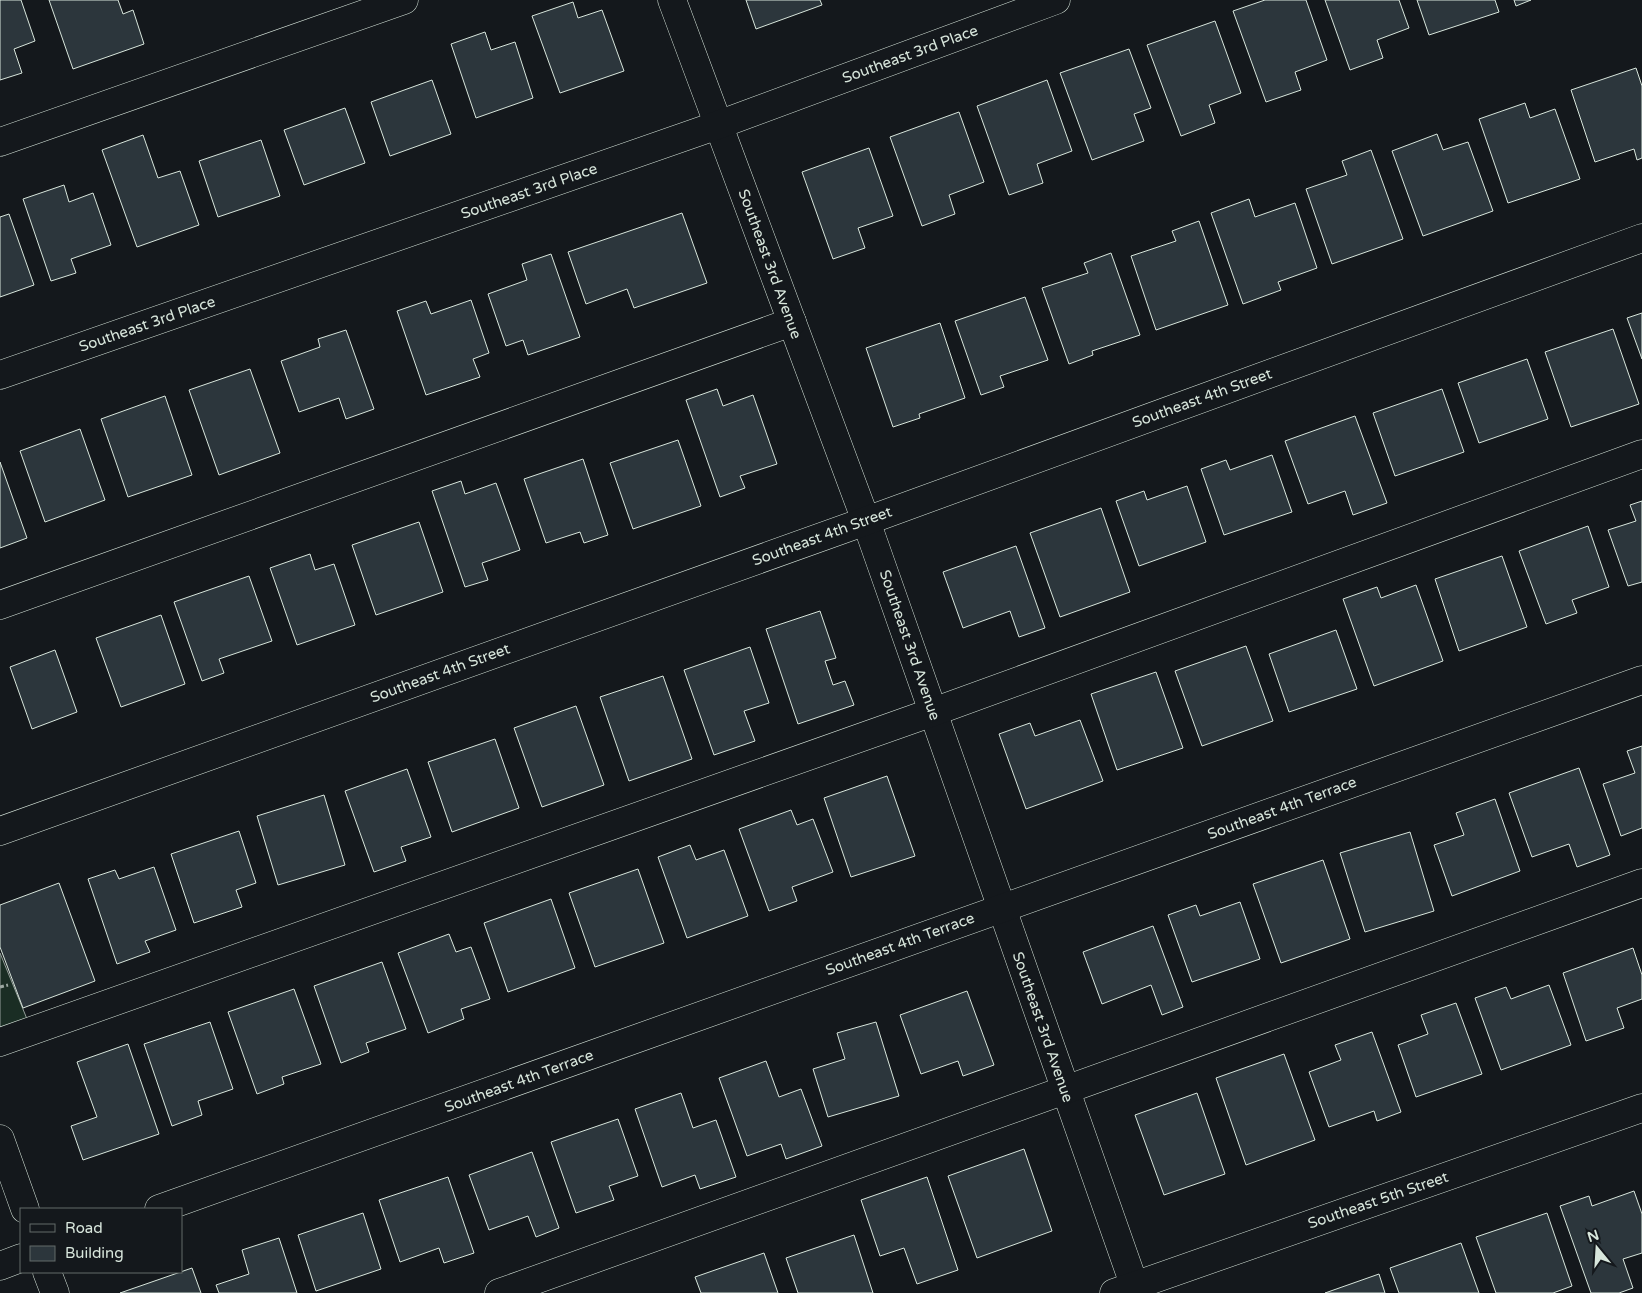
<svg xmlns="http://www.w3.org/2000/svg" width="1642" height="1293" viewBox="0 0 1642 1293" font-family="'Varela Round',sans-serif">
<rect width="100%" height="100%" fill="#14181c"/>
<polygon fill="#1a2d24" stroke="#939e99" points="0,953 27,1019 0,1028"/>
<g fill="#2c363c" stroke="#d8e6dc">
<polygon points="0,0 21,0 35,41 14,49 22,73 0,80"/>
<polygon points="49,0 118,0 123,14 133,10 144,44 73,69"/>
<polygon points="746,0 820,0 822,5 756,29"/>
<polygon points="1265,0 1306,0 1327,60 1295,72 1301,90 1266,102 1233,11"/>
<polygon points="1325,0 1399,0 1409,28 1377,40 1383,58 1350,70"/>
<polygon points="1417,0 1495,0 1499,12 1429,35"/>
<polygon points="1514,0 1531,0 1516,6"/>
<polygon points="573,2 578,18 602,10 624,71 560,93 532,16"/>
<polygon points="1215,21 1241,93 1209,105 1215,123 1181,136 1147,45"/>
<polygon points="485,32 491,50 515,42 533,98 476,118 451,44"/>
<polygon points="1129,49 1151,108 1134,114 1144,141 1092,160 1060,73"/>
<polygon points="1636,68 1642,86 1642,158 1637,160 1634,149 1595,162 1571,90"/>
<polygon points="432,80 451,134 390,156 371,102"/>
<polygon points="1047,80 1072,151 1037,164 1043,183 1009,195 977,106"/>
<polygon points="1525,103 1530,118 1555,109 1580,179 1508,203 1479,119"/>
<polygon points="345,108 365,163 304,185 284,130"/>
<polygon points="959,112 984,182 949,195 955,214 922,226 890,137"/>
<polygon points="1437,134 1443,150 1468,142 1493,211 1423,236 1392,151"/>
<polygon points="143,135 158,178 180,171 199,225 137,247 102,150"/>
<polygon points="261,140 280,196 218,217 199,161"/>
<polygon points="869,148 893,216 858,228 865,248 833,259 802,172"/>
<polygon points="1371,150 1403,239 1332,264 1306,189 1347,175 1342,161"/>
<polygon points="64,185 69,202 93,193 111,245 71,259 76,273 51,281 23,199"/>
<polygon points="1249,199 1255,217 1295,203 1317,268 1278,282 1281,290 1243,304 1211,213"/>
<polygon points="682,213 707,283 634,308 627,289 586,304 568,252"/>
<polygon points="9,214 34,285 0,297 0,217"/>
<polygon points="1199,221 1228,305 1156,330 1131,256 1176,241 1172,231"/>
<polygon points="1111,253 1140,335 1092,351 1093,355 1069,364 1042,288 1088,273 1084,263"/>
<polygon points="551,254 580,337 528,355 523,340 506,346 488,294 527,280 522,264"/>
<polygon points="1025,297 1048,360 1000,376 1004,387 981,395 955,321"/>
<polygon points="471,300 489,353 473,359 480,377 426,395 397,311 426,301 431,314"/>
<polygon points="1642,313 1642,359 1627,318"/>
<polygon points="940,323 965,398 919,414 920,418 893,427 866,348"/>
<polygon points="1613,329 1639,404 1571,427 1545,352"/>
<polygon points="346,330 374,409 346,419 339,398 299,412 281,361 320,347 318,339"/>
<polygon points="1527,359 1548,419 1479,443 1458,383"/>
<polygon points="250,369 280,453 219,475 189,390"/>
<polygon points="717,389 723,406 753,395 777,464 740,476 745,488 720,497 686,400"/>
<polygon points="1442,389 1464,452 1395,476 1373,413"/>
<polygon points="165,396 192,475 128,497 101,419"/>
<polygon points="1355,416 1387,503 1353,515 1345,491 1308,504 1285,441"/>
<polygon points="80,429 105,500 45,522 20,451"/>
<polygon points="678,440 701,506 633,529 610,463"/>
<polygon points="1272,455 1292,512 1224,535 1201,469 1226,460 1230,470"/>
<polygon points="583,459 608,535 584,543 580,532 546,543 524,479"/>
<polygon points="0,462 27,538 0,548"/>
<polygon points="461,481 465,494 496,483 520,550 482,563 488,580 465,587 432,491"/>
<polygon points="1187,486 1206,542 1139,566 1116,501 1144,491 1147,500"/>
<polygon points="1642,501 1642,582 1628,586 1608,530 1636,521 1630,505"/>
<polygon points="1101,508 1130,592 1060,617 1030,533"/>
<polygon points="419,522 443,592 376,615 352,545"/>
<polygon points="1588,526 1609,587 1572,600 1577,613 1546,624 1519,551"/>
<polygon points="1016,546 1045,628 1019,637 1010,611 963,628 943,572"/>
<polygon points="310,554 315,570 334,564 355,625 297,645 270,568"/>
<polygon points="1502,556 1527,627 1459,651 1435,579"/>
<polygon points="249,576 272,641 219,659 224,673 202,681 174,602"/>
<polygon points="1416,585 1443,661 1374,686 1343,599 1377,587 1381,598"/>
<polygon points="820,611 836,658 825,661 833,685 845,681 854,705 798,724 766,629"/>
<polygon points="161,615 185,684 121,707 96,638"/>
<polygon points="1336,630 1357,689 1289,712 1269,654"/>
<polygon points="1246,646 1273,721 1202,746 1175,671"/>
<polygon points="750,647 769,703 744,711 755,741 714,755 684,670"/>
<polygon points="55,650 77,712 32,729 10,667"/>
<polygon points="1156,672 1183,748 1117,770 1091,694"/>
<polygon points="663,676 692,759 629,781 600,697"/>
<polygon points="576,706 604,785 542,807 514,728"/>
<polygon points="1080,720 1103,781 1026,809 999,734 1030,723 1035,736"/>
<polygon points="495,739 519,808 452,832 428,762"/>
<polygon points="1642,746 1642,828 1621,836 1603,784 1635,773 1627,751"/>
<polygon points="1579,768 1610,855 1577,867 1569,844 1532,857 1509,793"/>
<polygon points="407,769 431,837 401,847 406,861 374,872 345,791"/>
<polygon points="887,776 915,856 851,877 824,798"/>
<polygon points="324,795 345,865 278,885 257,816"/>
<polygon points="1495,799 1520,871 1452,896 1434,845 1464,835 1456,813"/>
<polygon points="791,810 797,825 813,819 833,872 792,887 797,901 769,911 739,829"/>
<polygon points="239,831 256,883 236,890 242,907 194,923 171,854"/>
<polygon points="1410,832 1434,911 1365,932 1340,853"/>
<polygon points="690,845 696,860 724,850 748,916 687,938 658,857"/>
<polygon points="1323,860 1350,939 1281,963 1253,884"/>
<polygon points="154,867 176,930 145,941 150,952 117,964 88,879 115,870 119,879"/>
<polygon points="638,869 664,943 595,967 569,893"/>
<polygon points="59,883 95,981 23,1008 0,947 0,905"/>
<polygon points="551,899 575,968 508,992 484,923"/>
<polygon points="1240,902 1260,959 1192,982 1168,915 1196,905 1200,916"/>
<polygon points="1153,926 1183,1007 1162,1015 1151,985 1102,1004 1083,952"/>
<polygon points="449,934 456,952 471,947 490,999 461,1009 464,1019 428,1033 398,953"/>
<polygon points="1633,948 1642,975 1642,999 1617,1008 1624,1028 1586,1041 1563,973"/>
<polygon points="382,962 406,1029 366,1043 369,1052 341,1063 314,986"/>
<polygon points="1549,985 1571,1045 1501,1070 1475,998 1506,987 1511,999"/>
<polygon points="294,989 321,1064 282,1077 284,1084 257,1094 228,1012"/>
<polygon points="967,991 994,1065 963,1076 958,1061 921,1074 900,1015"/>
<polygon points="1456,1003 1482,1074 1416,1097 1398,1045 1428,1034 1421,1015"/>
<polygon points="210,1022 233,1089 198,1101 202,1115 172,1126 144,1044"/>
<polygon points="876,1022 899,1096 828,1117 813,1069 845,1059 837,1033"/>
<polygon points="1372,1032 1401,1112 1377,1121 1374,1111 1329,1127 1309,1072 1341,1060 1335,1045"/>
<polygon points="128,1044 159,1134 83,1160 71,1126 97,1117 77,1062"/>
<polygon points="1284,1054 1315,1140 1246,1165 1216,1078"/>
<polygon points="766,1061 779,1097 801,1089 822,1146 786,1159 781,1144 747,1156 719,1078"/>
<polygon points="681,1093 693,1128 716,1120 736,1177 700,1189 695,1175 662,1187 635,1109"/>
<polygon points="1197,1093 1225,1174 1164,1195 1135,1115"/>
<polygon points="618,1119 638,1176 609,1186 614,1200 576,1213 551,1142"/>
<polygon points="1024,1149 1052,1231 977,1258 948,1176"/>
<polygon points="532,1152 559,1228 536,1237 528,1216 489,1230 469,1175"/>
<polygon points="448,1177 474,1253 444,1263 439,1248 400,1262 379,1200"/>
<polygon points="927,1177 958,1270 917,1284 904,1248 880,1256 861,1200"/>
<polygon points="1634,1191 1642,1214 1642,1253 1623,1259 1633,1288 1619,1293 1591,1293 1560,1206 1589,1196 1592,1206"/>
<polygon points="363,1213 381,1269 316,1291 298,1235"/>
<polygon points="1547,1213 1572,1286 1553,1293 1496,1293 1476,1237"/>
<polygon points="854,1235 873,1293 798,1293 786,1258"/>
<polygon points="279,1238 297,1293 219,1293 216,1285 249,1274 242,1250"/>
<polygon points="1461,1243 1479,1293 1399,1293 1390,1268"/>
<polygon points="764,1253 778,1293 701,1293 695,1277"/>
<polygon points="192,1268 201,1293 120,1293"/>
<polygon points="1379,1274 1385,1293 1325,1293"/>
</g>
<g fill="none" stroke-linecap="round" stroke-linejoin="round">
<defs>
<g id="minor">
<polyline points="672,0 866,521 1137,1293"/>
<polyline points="0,142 404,0"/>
<polyline points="0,375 718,125 1056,0"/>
<polyline points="0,605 792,322"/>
<polyline points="0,831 866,521 1642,238"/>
<polyline points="0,1042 933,712 1642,454"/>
<polyline points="0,1139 25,1209"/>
<polyline points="159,1209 1642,680"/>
<polyline points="0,1266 21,1258"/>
<polyline points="47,1272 55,1293"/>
<polyline points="499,1293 1642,883"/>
<polyline points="1114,1293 1642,1108"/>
</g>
</defs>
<use href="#minor" stroke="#d8e6dc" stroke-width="29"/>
<polyline stroke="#9da8a2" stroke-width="3" stroke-dasharray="4 2.5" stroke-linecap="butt" points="0,987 8,985"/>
<use href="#minor" stroke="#14181c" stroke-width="28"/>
</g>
<g text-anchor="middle" stroke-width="4" stroke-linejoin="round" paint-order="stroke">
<g font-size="15" fill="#d8e6dc" stroke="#14181c">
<text transform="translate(910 54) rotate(-20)" y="5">Southeast 3rd Place</text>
<text transform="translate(529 191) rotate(-19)" y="5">Southeast 3rd Place</text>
<text transform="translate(770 264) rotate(70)" y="5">Southeast 3rd Avenue</text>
<text transform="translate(147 324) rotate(-19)" y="5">Southeast 3rd Place</text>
<text transform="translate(1202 398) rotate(-20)" y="5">Southeast 4th Street</text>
<text transform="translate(822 536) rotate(-20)" y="5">Southeast 4th Street</text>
<text transform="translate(910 645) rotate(71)" y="5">Southeast 3rd Avenue</text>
<text transform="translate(440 673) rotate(-20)" y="5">Southeast 4th Street</text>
<text transform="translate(1282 808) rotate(-20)" y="5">Southeast 4th Terrace</text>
<text transform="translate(900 944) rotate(-20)" y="5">Southeast 4th Terrace</text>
<text transform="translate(1043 1027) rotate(71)" y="5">Southeast 3rd Avenue</text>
<text transform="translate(519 1081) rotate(-20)" y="5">Southeast 4th Terrace</text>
<text transform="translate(1378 1200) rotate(-19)" y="5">Southeast 5th Street</text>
</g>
</g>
<rect x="20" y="1208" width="162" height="65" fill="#14181c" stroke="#626a69"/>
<rect x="30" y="1224" width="25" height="8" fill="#14181c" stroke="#626a69"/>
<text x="65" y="1233" font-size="15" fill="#d8e6dc">Road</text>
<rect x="30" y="1246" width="25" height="15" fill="#2c363c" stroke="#626a69"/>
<text x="65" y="1258" font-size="15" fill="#d8e6dc">Building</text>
<g transform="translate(1597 1248) rotate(342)" stroke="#14181c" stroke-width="4" paint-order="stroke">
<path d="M0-4L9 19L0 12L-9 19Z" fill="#d8e6dc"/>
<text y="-8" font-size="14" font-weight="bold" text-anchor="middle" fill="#d8e6dc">N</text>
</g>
</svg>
